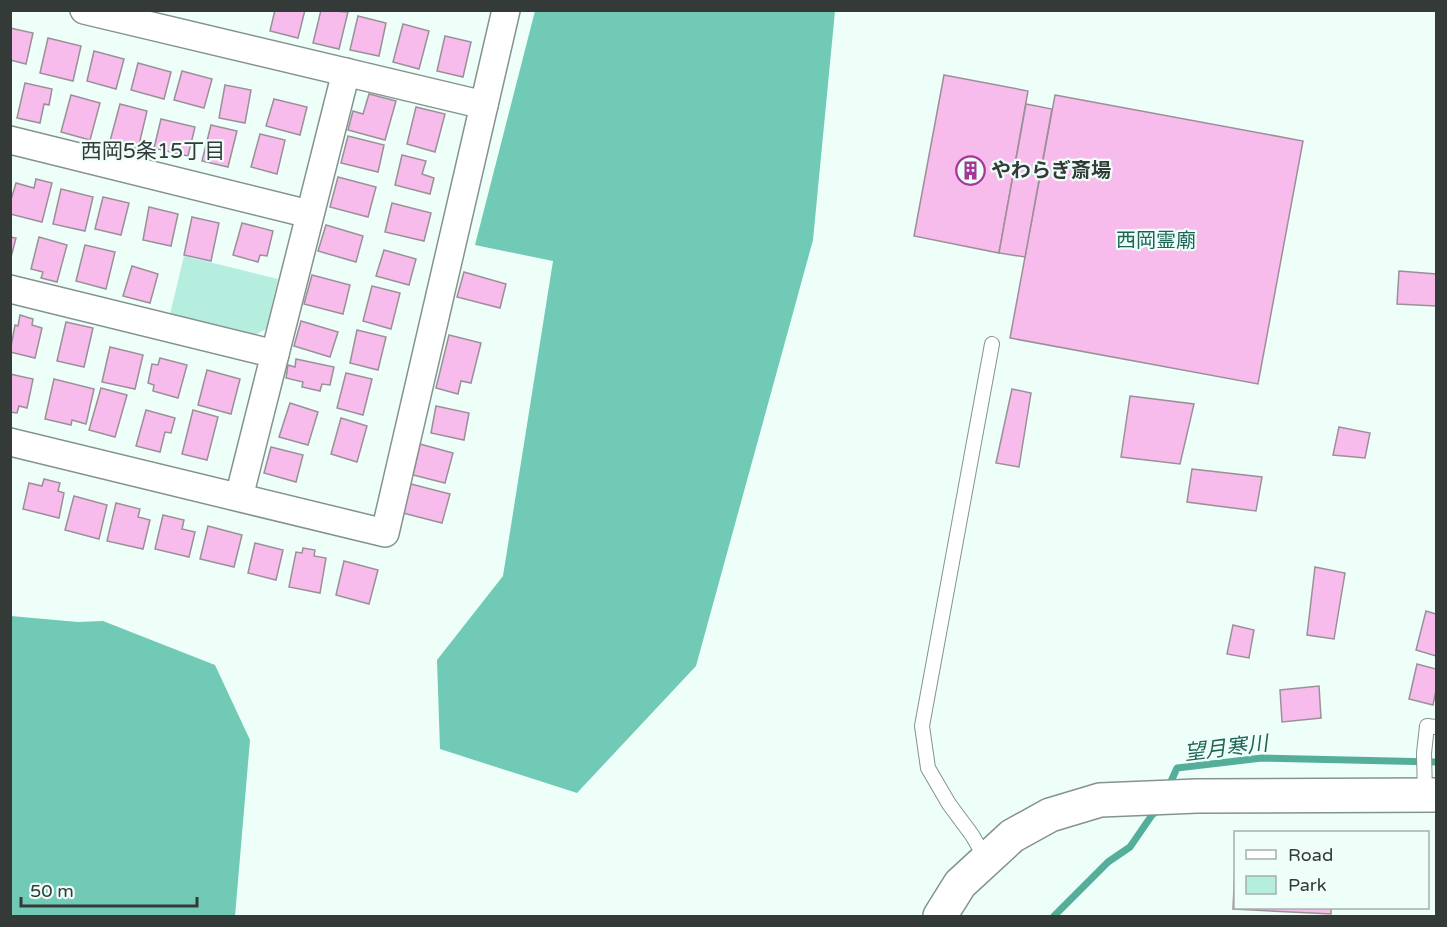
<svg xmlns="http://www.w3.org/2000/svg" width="1447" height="927" viewBox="0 0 1447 927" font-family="'Varela Round','Noto Sans JP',sans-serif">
<rect width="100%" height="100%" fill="#eefef9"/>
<polygon fill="#b5eedf" points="184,256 278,279 266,329 255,335 170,314"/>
<g fill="#71cab5">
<polygon points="535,11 835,11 813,240 696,666 577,793 440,749 437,660 503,576 553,261 475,245"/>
<polygon points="11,616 78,622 103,621 215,665 250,740 235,916 11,916"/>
</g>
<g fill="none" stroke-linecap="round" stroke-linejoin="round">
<g stroke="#54ae9a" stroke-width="7">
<polyline points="1168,788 1177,768 1262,758 1436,762"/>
<polyline points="1054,916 1108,862 1130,847 1152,815 1159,809"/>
</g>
</g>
<g fill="#f8bcec" stroke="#9b9098" stroke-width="1.5">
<polygon points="275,10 305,10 298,38 270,31"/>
<polygon points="321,10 348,12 339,49 313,43"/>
<polygon points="358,16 386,23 379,56 350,50"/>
<polygon points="403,24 429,31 419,69 393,62"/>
<polygon points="10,28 33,33 26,64 10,60"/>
<polygon points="445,36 471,42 463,77 437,71"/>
<polygon points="48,38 81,46 73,81 40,73"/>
<polygon points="94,51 124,59 116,89 87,81"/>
<polygon points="138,63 171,72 164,99 131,90"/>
<polygon points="182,71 212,79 204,108 174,100"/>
<polygon points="944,75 1028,91 999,253 914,236"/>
<polygon points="25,83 52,89 49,105 44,104 40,123 17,118"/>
<polygon points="225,85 251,90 245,123 219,118"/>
<polygon points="369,94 396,101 385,140 348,130 353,111 363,114"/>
<polygon points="71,95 100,103 90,140 61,132"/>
<polygon points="1055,95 1303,141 1258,384 1010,338"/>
<polygon points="274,99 307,107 300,135 266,126"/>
<polygon points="120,104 147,111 138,149 110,141"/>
<polygon points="1026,104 1052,109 1025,257 999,253"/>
<polygon points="416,107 445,114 435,152 407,144"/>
<polygon points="161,119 195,127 188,156 154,148"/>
<polygon points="211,125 237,131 228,167 202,161"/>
<polygon points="260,134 285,140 277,174 251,167"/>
<polygon points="348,136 384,145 378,172 341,163"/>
<polygon points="402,155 426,161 422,174 434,178 430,194 395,185"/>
<polygon points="338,177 376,187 368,217 330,207"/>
<polygon points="36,179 52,183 42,222 10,214 10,203 16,183 34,188"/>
<polygon points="61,189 93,197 85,231 53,224"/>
<polygon points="103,197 129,203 121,235 95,229"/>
<polygon points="392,203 431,213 424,241 385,232"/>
<polygon points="149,207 178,214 171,246 143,240"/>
<polygon points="192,217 219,223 211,261 184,255"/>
<polygon points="242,223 273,231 267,256 260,255 258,262 233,255"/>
<polygon points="326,225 363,236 356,262 318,251"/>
<polygon points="10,237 16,238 10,261"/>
<polygon points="39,237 67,245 57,282 41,278 43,272 31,269"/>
<polygon points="85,245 115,252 106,289 76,281"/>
<polygon points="384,250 416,259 409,285 376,276"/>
<polygon points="132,266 158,274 150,303 123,296"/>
<polygon points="1399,271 1436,274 1436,306 1397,304"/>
<polygon points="464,272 506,284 500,308 457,297"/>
<polygon points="312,275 350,285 343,314 304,304"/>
<polygon points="372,286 400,293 391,329 363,321"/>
<polygon points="20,315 33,319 32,325 42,328 35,358 10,352 15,325 18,326"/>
<polygon points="301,321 338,332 330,357 294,346"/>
<polygon points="66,322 93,328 84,367 57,361"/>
<polygon points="357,330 386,337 378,370 350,363"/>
<polygon points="449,335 481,343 471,383 461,381 458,394 436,388"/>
<polygon points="110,347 143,355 135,389 102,382"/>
<polygon points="160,358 187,365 178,398 153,391 154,385 148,383 152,364 158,365"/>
<polygon points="296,359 334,367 330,385 322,384 320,391 302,387 303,382 286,378 288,365 295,367"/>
<polygon points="207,370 240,379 231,414 198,405"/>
<polygon points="346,373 372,379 363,415 337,408"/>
<polygon points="10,374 33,379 27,408 19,406 17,413 10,412"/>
<polygon points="54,379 94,389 86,424 72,420 71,425 45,419"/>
<polygon points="101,388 127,395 115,437 89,430"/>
<polygon points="1012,389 1031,393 1019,467 996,463"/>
<polygon points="1130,396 1194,404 1180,464 1121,457"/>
<polygon points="290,403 318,412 308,445 279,437"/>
<polygon points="436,406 469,413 464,440 431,433"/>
<polygon points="146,410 175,418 171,433 165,432 160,452 136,446"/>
<polygon points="193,410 218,417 207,460 182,454"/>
<polygon points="341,418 367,426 357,462 331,454"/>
<polygon points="1339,427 1370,433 1365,458 1333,455"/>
<polygon points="420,444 453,453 445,483 413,475"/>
<polygon points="271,447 303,455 296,482 264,473"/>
<polygon points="1192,469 1262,477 1256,511 1187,502"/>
<polygon points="44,479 60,483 58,491 64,493 59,518 23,509 29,483 42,486"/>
<polygon points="411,484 450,494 442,523 403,513"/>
<polygon points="74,496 107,505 99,539 65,530"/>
<polygon points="116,503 140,509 138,517 150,520 143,549 107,541"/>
<polygon points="163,515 184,520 182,529 195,532 189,557 155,549"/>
<polygon points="208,526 242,535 234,567 200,559"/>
<polygon points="255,543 283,550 276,580 248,573"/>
<polygon points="303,548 315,550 314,556 326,558 320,593 289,587 296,552 302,553"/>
<polygon points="344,561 378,570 369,604 336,595"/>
<polygon points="1315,567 1345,573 1334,639 1307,635"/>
<polygon points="1426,611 1436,614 1436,656 1416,650"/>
<polygon points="1233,625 1254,630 1249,658 1227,654"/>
<polygon points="1417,664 1436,669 1436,690 1433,705 1409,699"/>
<polygon points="1319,686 1321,718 1282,722 1280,690"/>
<polygon points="1236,844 1236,908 1331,908 1331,914 1233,909"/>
</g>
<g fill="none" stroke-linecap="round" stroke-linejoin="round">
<defs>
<g id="service">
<polyline points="1425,795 1424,753 1427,726 1436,727"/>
<polyline points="986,859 972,835 949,804 928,768 922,726 992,344"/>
</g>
<g id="minor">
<polyline points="84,10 484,105"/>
<polyline points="10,140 309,214"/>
<polyline points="10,289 275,354 239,497"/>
<polyline points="275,354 346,72"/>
<polyline points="10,442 385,533 506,10"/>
</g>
<polyline id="tertiary" points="940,916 960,884 1012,836 1050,815 1100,800 1197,796 1436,795"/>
</defs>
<use href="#service" stroke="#85938f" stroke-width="16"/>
<use href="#minor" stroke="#85938f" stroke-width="30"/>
<use href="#tertiary" stroke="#85938f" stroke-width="36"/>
<use href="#service" stroke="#fff" stroke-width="14"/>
<use href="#minor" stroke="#fff" stroke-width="27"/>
<use href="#tertiary" stroke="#fff" stroke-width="33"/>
</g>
<defs>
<symbol id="building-ring" viewBox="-11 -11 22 22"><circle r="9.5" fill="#eefef9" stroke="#a53897" stroke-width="1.5"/><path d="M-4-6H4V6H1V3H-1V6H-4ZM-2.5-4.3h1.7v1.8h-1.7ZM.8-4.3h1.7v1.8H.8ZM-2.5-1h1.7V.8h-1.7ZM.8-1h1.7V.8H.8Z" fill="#a53897"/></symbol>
</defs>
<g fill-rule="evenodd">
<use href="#building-ring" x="954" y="154" width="33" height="33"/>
</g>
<g text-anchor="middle" stroke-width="4.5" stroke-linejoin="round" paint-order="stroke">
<g font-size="20" font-weight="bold" fill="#343a38" stroke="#eefef9" text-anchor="start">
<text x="991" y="177">やわらぎ斎場</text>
</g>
<g font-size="20" fill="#1d6456" stroke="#eefef9">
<text x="1156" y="247">西岡霊廟</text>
</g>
<g font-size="21" fill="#343a38" stroke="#eefef9">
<text x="153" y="158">西岡5条15丁目</text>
</g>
<g font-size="21" font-style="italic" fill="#1d6456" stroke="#eefef9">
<text transform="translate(1226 748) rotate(-7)" y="7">望月寒川</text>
</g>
</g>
<rect width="1447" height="927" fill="none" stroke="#343a38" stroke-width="24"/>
<rect x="1234" y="831" width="195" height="78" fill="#eefef9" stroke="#a4b0ac" stroke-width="1.5"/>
<rect x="1246" y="850" width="30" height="9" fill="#ffffff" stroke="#a4b0ac" stroke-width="1.5"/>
<text x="1288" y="861" font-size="18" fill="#343a38">Road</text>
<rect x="1246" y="876" width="30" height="18" fill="#b5eedf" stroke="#a4b0ac" stroke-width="1.5"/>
<text x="1288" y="891" font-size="18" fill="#343a38">Park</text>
<path d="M21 897v9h176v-9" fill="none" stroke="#343a38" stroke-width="3"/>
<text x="30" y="897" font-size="18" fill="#343a38" stroke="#eefef9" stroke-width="4.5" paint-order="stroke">50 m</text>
</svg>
